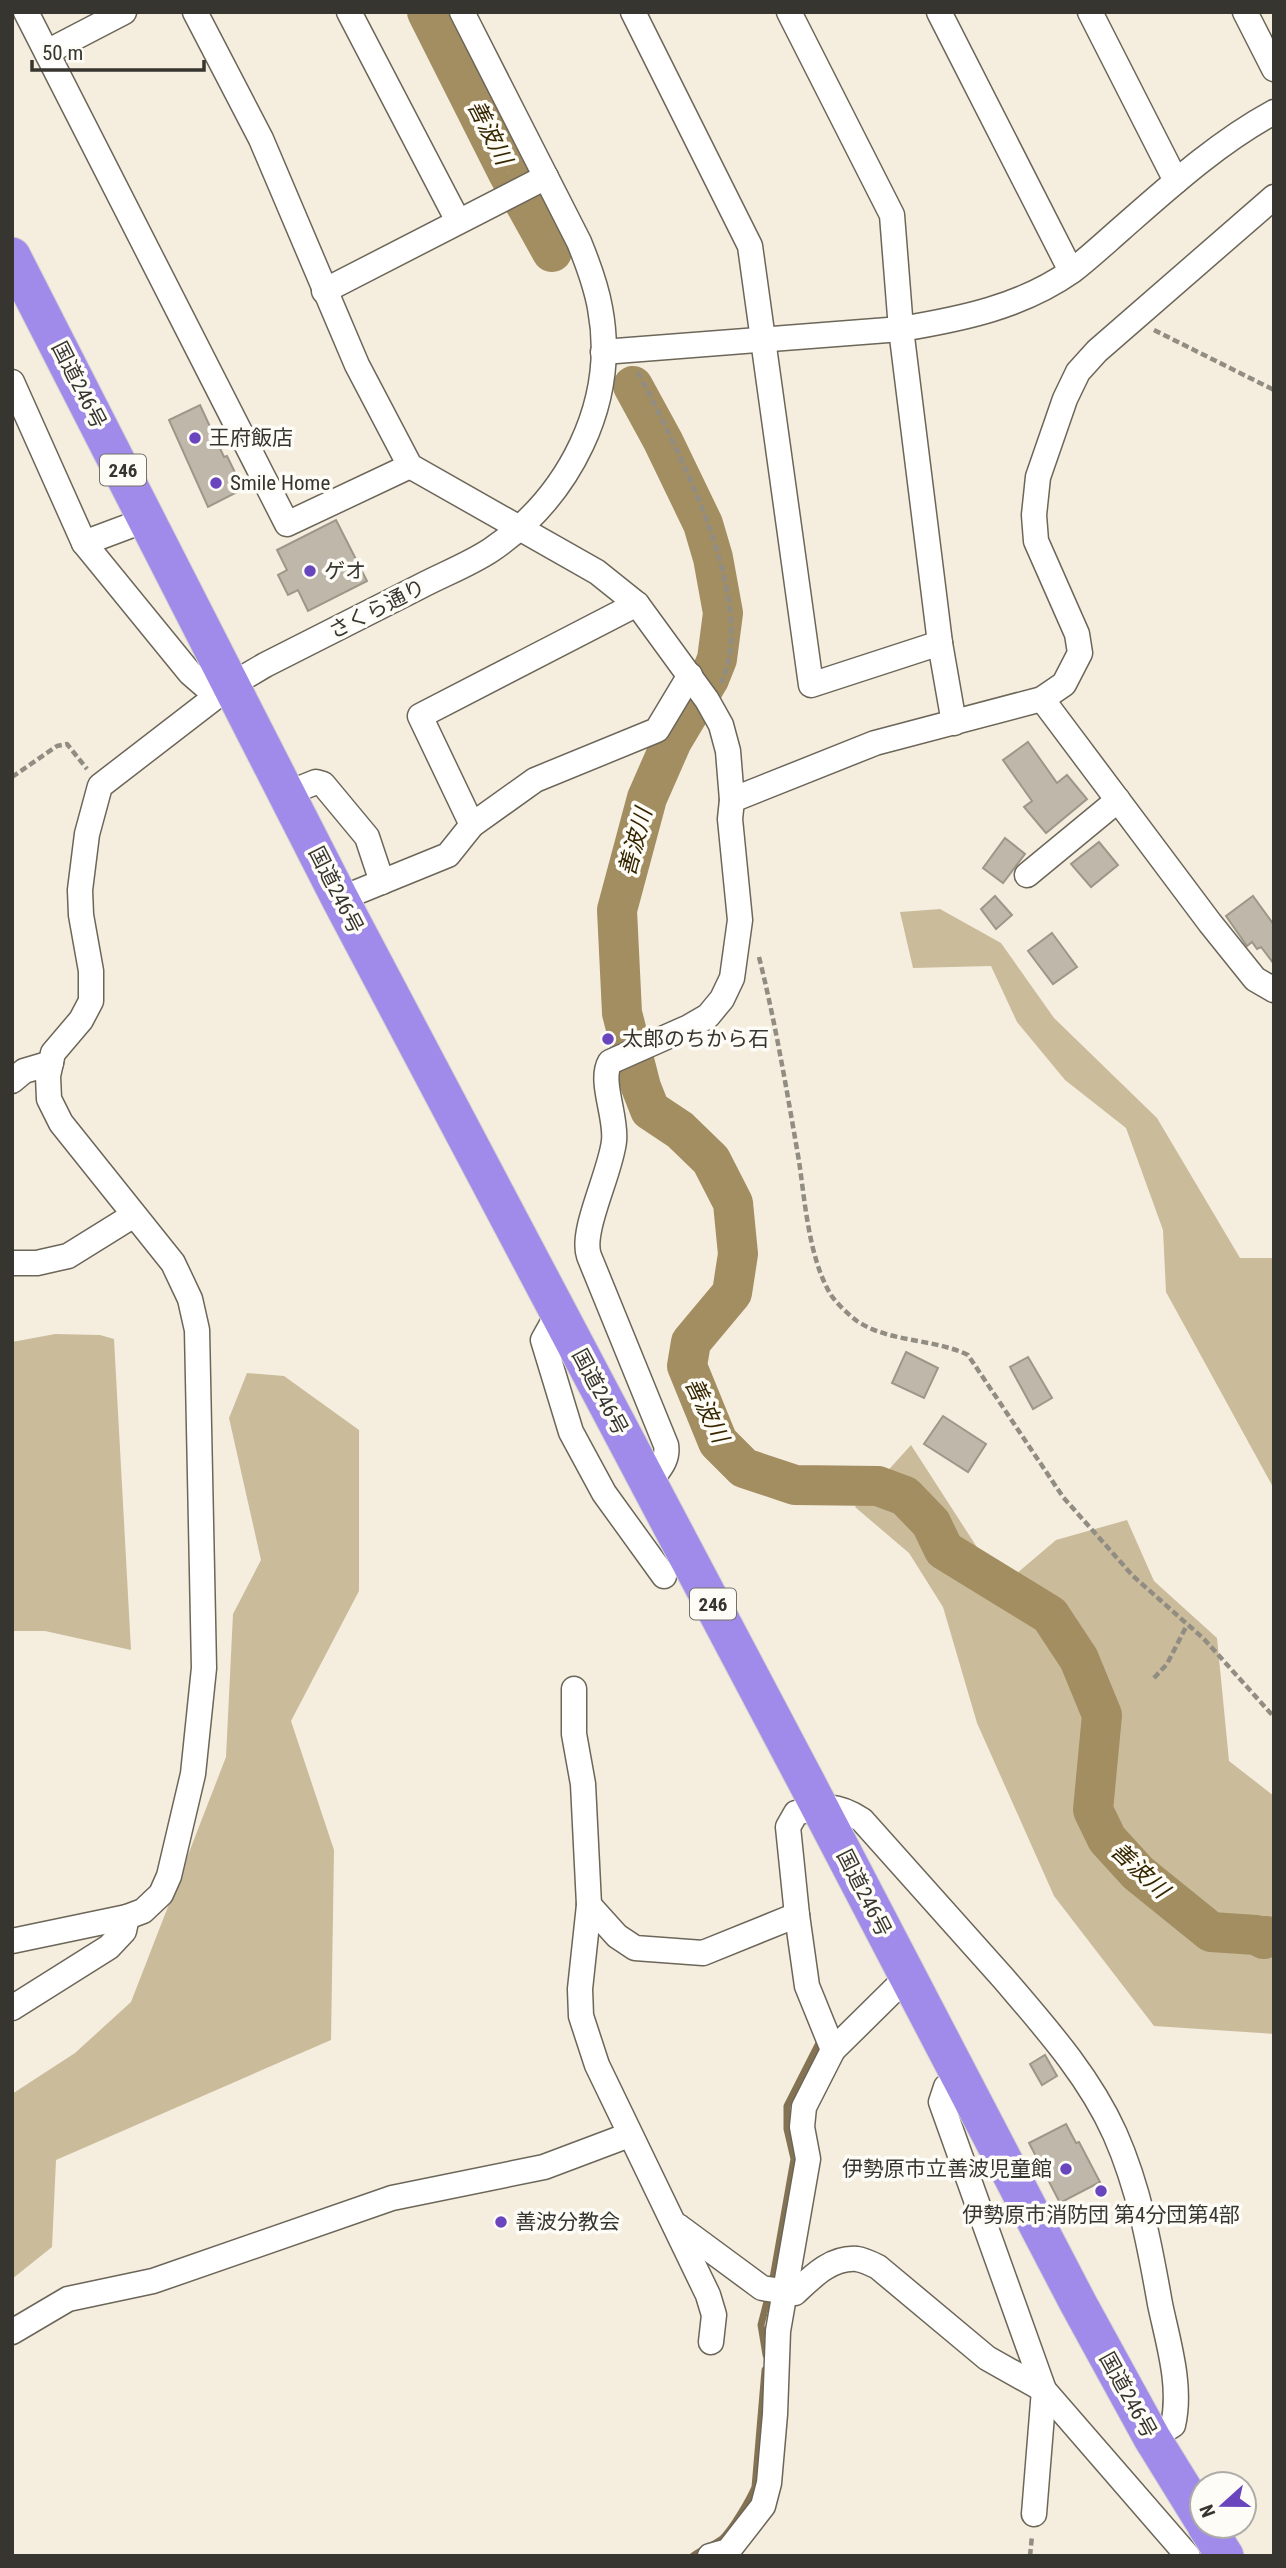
<svg xmlns="http://www.w3.org/2000/svg" width="1286" height="2568" viewBox="0 0 1286 2568" font-family="'Roboto Condensed','Noto Sans JP',sans-serif">
<rect width="100%" height="100%" fill="#f5eedf"/>
<g fill="#cabb9b">
<polygon points="940,909 1001,943 1054,1018 1157,1118 1240,1258 1274,1258 1274,1489 1166,1292 1163,1230 1126,1128 1065,1080 1017,1022 991,966 913,968 900,912"/>
<polygon points="55,1334 100,1335 114,1339 131,1650 45,1631 12,1631 12,1342"/>
<polygon points="247,1373 284,1376 359,1430 359,1591 291,1721 334,1850 331,2040 56,2160 52,2247 12,2279 12,2094 75,2053 131,2002 226,1757 233,1614 261,1560 229,1418"/>
<polygon points="911,1445 1002,1586 1056,1540 1127,1520 1154,1581 1217,1638 1229,1761 1274,1796 1274,2034 1154,2026 1054,1896 977,1723 943,1607 909,1553 855,1507"/>
</g>
<g fill="none" stroke-linecap="round" stroke-linejoin="round">
<g stroke="#837353" stroke-width="7">
<polyline points="766,2355 761,2325 773,2278 794,2159 787,2129 787,2106 822,2037"/>
<path d="M693 2556C701 2550 716 2544 722 2539 732 2530 750 2499 755 2487L765 2370"/>
</g>
<g stroke="#a38e62" stroke-width="40">
<polyline points="427,12 508,173 552,252"/>
<polyline points="633,386 663,441 703,524 713,558 723,613 717,659 709,679 672,741 647,798 617,910 622,1013 641,1087 650,1110 680,1130 711,1160 733,1203 738,1254 732,1293 691,1342 687,1366 718,1442 744,1468 795,1485 878,1486 905,1496 931,1523 944,1550 1050,1615 1079,1659 1102,1715 1093,1810 1107,1839 1138,1873 1211,1932 1256,1935 1264,1939 1265,1936 1274,1937"/>
</g>
</g>
<g fill="#bfb8aa" stroke="#9d9789" stroke-width="2">
<polygon points="200,405 224,457 227,456 243,489 208,507 169,420"/>
<polygon points="336,520 367,581 308,611 298,590 288,595 278,575 287,570 277,550"/>
<polygon points="1028,742 1057,783 1067,775 1087,799 1046,833 1024,807 1032,801 1003,760"/>
<polygon points="1005,838 1025,854 1003,883 983,868"/>
<polygon points="1099,842 1118,865 1091,887 1071,864"/>
<polygon points="995,896 1012,915 996,929 981,909"/>
<polygon points="1253,896 1274,925 1274,964 1261,947 1257,949 1252,942 1247,946 1226,916"/>
<polygon points="1052,933 1077,967 1053,984 1028,951"/>
<polygon points="906,1352 938,1368 924,1398 892,1383"/>
<polygon points="1028,1357 1052,1398 1033,1409 1010,1367"/>
<polygon points="943,1416 986,1444 968,1472 924,1444"/>
<polygon points="1045,2055 1057,2076 1042,2085 1030,2064"/>
<polygon points="1066,2124 1076,2143 1079,2142 1100,2182 1060,2203 1029,2143"/>
</g>
<g fill="none" stroke-linecap="round" stroke-linejoin="round">
<defs>
<g id="minor">
<polyline points="26,12 287,524 410,466"/>
<path d="M195 12 261 139 357 365 410 466 597 572 637 604 707 700 721 725 728 751 732 800 730 819 740 920 732 978 722 999 708 1016 689 1027 610 1062C599 1081 617 1117 614 1141 611 1172 580 1231 589 1256L666 1445C669 1461 657 1471 649 1483"/>
<polyline points="349,12 458,221"/>
<polyline points="633,12 750,246 811,685 940,643"/>
<polyline points="789,12 892,215 901,329 940,643 954,723"/>
<polyline points="939,12 1071,271"/>
<polyline points="1090,12 1176,181"/>
<polyline points="1245,12 1274,69"/>
<polyline points="47,52 124,12"/>
<polyline points="324,291 546,177"/>
<path d="M603 352 901 329C961 319 1021 307 1072 271 1089 258 1105 243 1121 229 1169 187 1217 143 1274 112"/>
<polyline points="12,382 84,543 190,673 205,686"/>
<polyline points="84,543 148,519"/>
<polyline points="1042,699 1210,923 1255,979 1274,990"/>
<polyline points="286,794 316,782 323,784 367,837 382,882"/>
<polyline points="732,800 875,743 1042,699 1064,684 1080,653 1077,634 1036,541 1034,515 1038,477 1065,399 1078,372 1097,351 1274,197"/>
<polyline points="472,825 420,716 637,604"/>
<polyline points="1027,875 1118,800"/>
<polyline points="340,899 448,855 472,825 535,780 657,730 690,675"/>
<polyline points="12,1081 24,1071 51,1063"/>
<polyline points="12,1263 37,1263 68,1256 134,1215"/>
<polyline points="558,1313 543,1340 571,1432 604,1493 664,1576"/>
<polyline points="574,1689 574,1734 583,1784 589,1905 580,1989 581,2016 597,2065 708,2295 714,2315 711,2342"/>
<polyline points="589,1905 617,1936 635,1948 703,1953 797,1915"/>
<path d="M12 1941 127 1917 143 1911 161 1894 169 1876 193 1774 204 1668 197 1330 190 1299 173 1263 61 1123 49 1099 48 1076 53 1053 81 1020 91 1001V971L81 915 80 890 87 834 100 786 231 685 265 665C317 639 369 612 421 586 444 574 470 564 491 550 569 497 618 403 600 308 596 285 588 264 579 242L462 12"/>
<polyline points="12,2008 109,1947 124,1931 127,1917"/>
<path d="M833 2050 807 1986 797 1915 788 1827 796 1813C824 1805 837 1804 862 1820 909 1873 957 1926 1004 1979 1045 2027 1089 2076 1115 2134 1139 2188 1150 2247 1160 2304 1168 2342 1182 2386 1173 2425L1152 2438"/>
<polyline points="961,2081 946,2087 941,2102 1044,2390 1034,2514"/>
<path d="M678 2226 762 2288 795 2293C812 2277 831 2257 857 2259 864 2260 872 2264 878 2267L987 2358 1044 2390 1188 2556"/>
<polyline points="12,2332 68,2299 153,2281 392,2198 544,2167 629,2135"/>
<polyline points="710,2556 728,2551 763,2506 769,2483 775,2414 778,2331 808,2159 802,2127 804,2107 833,2050 907,1977"/>
</g>
<g id="highway">
<polyline points="12,256 340,899 808,1785 1078,2303 1152,2438 1202,2519"/>
<polyline points="1206,2526 1225,2556"/>
</g>
</defs>
<use href="#minor" stroke="#6c6659" stroke-width="27"/>
<use href="#highway" stroke="#d3d3d1" stroke-width="39"/>
<g stroke="#928d83" stroke-width="4.5" stroke-dasharray="7 3.5" stroke-linecap="butt">
<polyline points="1154,330 1274,390"/>
<path d="M638 372C675 446 761 602 721 683"/>
<polyline points="12,777 57,746 67,744 87,769"/>
<path d="M759 957C776 1025 787 1092 799 1161 805 1202 809 1259 831 1295 837 1304 849 1315 857 1321 890 1343 933 1338 968 1355L1063 1497 1133 1576 1204 1639 1274 1717"/>
<polyline points="1154,1678 1167,1664 1187,1625"/>
<polyline points="1030,2556 1032,2536"/>
</g>
<use href="#minor" stroke="#fff" stroke-width="24"/>
<use href="#highway" stroke="#a08beb" stroke-width="37"/>
</g>
<g fill="#6a46be" stroke="#fefcf6" stroke-width="2.5">
<circle cx="195" cy="438" r="7"/>
<circle cx="216" cy="483" r="7"/>
<circle cx="310" cy="571" r="7"/>
<circle cx="608" cy="1039" r="7"/>
<circle cx="1066" cy="2169" r="7"/>
<circle cx="1101" cy="2191" r="7"/>
<circle cx="501" cy="2222" r="7"/>
</g>
<g text-anchor="middle" stroke-width="7" stroke-linejoin="round" paint-order="stroke">
<g fill="#fefcf6" stroke="#73716b" stroke-width="2">
<rect x="100" y="454.5" width="46" height="31" rx="5"/>
<rect x="690" y="1588.5" width="46" height="31" rx="5"/>
</g>
<g font-size="19" font-weight="bold" fill="#37352f">
<text x="123" y="477">246</text>
<text x="713" y="1611">246</text>
</g>
<g font-size="21" fill="#37352f" stroke="#fefcf6">
<text transform="translate(79 385) rotate(63)" y="7">国道246号</text>
<text transform="translate(377 609) rotate(-27)" y="7">さくら通り</text>
<text transform="translate(336 890) rotate(63)" y="7">国道246号</text>
<text transform="translate(600 1392) rotate(62)" y="7">国道246号</text>
<text transform="translate(864 1893) rotate(63)" y="7">国道246号</text>
<text transform="translate(1128 2395) rotate(61)" y="7">国道246号</text>
</g>
<g font-size="21" fill="#37352f" stroke="#fefcf6" text-anchor="start">
<text x="209" y="445">王府飯店</text>
<text x="230" y="490">Smile Home</text>
<text x="324" y="578">ゲオ</text>
<text x="622" y="1046">太郎のちから石</text>
<text x="1052" y="2176" text-anchor="end">伊勢原市立善波児童館</text>
<text x="1101" y="2222" text-anchor="middle">伊勢原市消防団 第4分団第4部</text>
<text x="515" y="2229">善波分教会</text>
</g>
<g font-size="23" font-style="italic" fill="#362701" stroke="#fefcf6">
<text transform="translate(490 132) rotate(63)" y="8">善波川</text>
<text transform="translate(635 842) rotate(-75)" y="8">善波川</text>
<text transform="translate(707 1410) rotate(64)" y="8">善波川</text>
<text transform="translate(1140 1870) rotate(43)" y="8">善波川</text>
</g>
</g>
<rect width="1286" height="2568" fill="none" stroke="#37352f" stroke-width="28"/>
<g transform="translate(1223 2505) rotate(249)"><circle r="33" fill="#fefcf6" stroke="#aeaca6" stroke-width="2"/>
<path d="M0-5L12 26L0 18L-12 26Z" fill="#6a46be"/>
<text y="-10" font-size="19" font-weight="bold" text-anchor="middle" fill="#37352f">N</text>
</g>
<path d="M32 60v10h172v-10" fill="none" stroke="#37352f" stroke-width="3.5"/>
<text x="42" y="60" font-size="21" fill="#37352f" stroke="#fefcf6" stroke-width="5" paint-order="stroke">50 m</text>
</svg>
